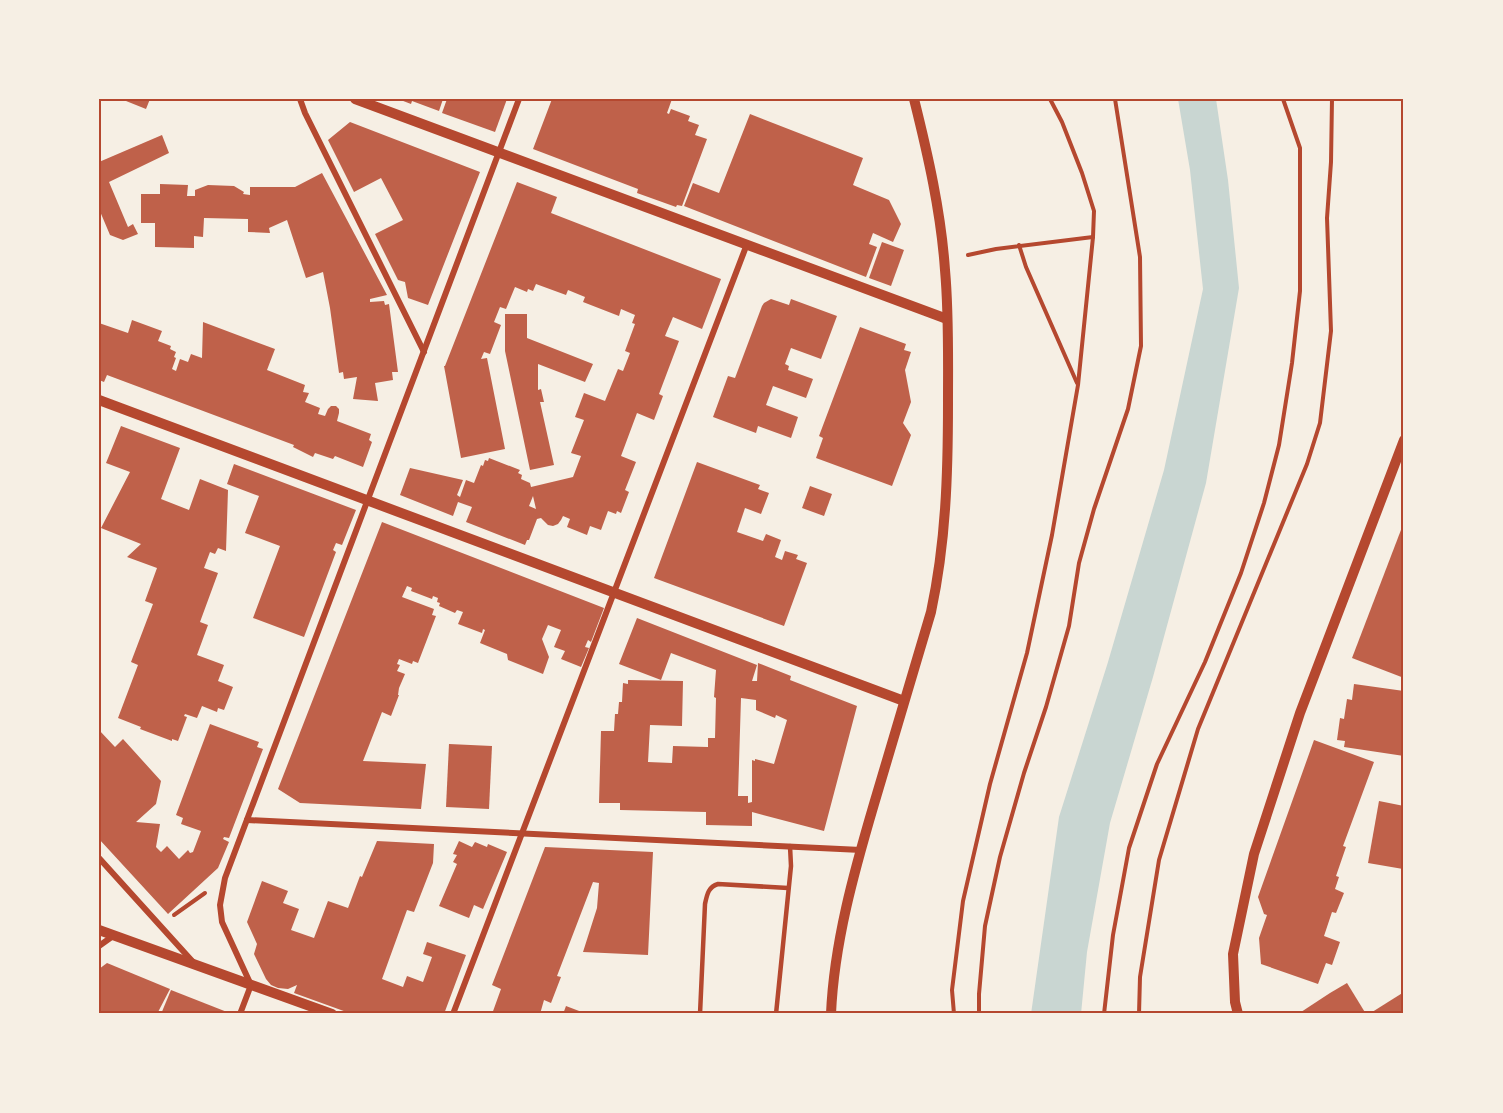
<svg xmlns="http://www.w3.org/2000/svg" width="1503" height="1113" viewBox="0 0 1503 1113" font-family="'Fira Sans Condensed',sans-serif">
<rect width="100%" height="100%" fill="#f6efe4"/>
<polygon fill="#c9d6d2" points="1178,99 1216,99 1228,180 1239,288 1206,483 1153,677 1110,823 1087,952 1081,1014 1031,1014 1059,817 1108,662 1164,470 1203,289 1190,170"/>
<g fill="#bf614a" fill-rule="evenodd">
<polygon points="121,99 150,99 146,109"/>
<polygon points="398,99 443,99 439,111 412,101 411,104"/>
<polygon points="447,99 507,99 495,132 442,113"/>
<polygon points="552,99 672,99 667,113 669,114 671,109 690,116 688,121 699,125 695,135 707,139 682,206 677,205 676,207 637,193 638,189 533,149"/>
<polygon points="750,114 863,158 853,185 889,200 901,224 893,242 873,233 869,244 877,247 866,277 684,206 693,183 719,193"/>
<polygon points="350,122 480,172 428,305 408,298 405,282 398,280 375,234 403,220 381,178 354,192 328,140"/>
<polygon points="162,135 169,153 109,182 128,227 133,224 138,234 123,240 110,235 99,209 99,162"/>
<polygon points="322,173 387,295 370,299 370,302 384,301 385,305 389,304 398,372 392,372 393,380 375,383 378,401 353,399 357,377 344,379 343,372 339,373 330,308 323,272 306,278 287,220 269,228 270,233 248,232 248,219 204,218 203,237 194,236 194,248 155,247 155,223 141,223 141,194 160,194 160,184 188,185 187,196 195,196 195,190 208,185 234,186 244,192 243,194 250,195 250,187 295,187"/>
<path d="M517 182 557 197 551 213 721 279 702 329 673 317 665 336 679 341 659 394 663 396 654 420 637 413 621 456 636 462 625 490 629 492 621 513 617 511 616 514 608 511 601 530 590 526 587 535 567 527 570 519 563 516 561 520 558 524 553 526 548 525 541 518 537 519 529 540H527L525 545 466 522 472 507 458 502 453 516 400 495 410 468 463 480 457 495 460 497 466 480 474 483 481 465 483 466 485 460 488 461 489 458 520 470 518 473 522 475 521 479 530 483 531 487 573 477 581 456 571 453 584 420 575 417 584 393 605 401 618 369 623 371 630 353 625 351 635 324 632 323 635 315 621 309 619 316 583 302 585 297 568 290 566 295 536 284 533 291 528 289 527 292 515 287 506 309 500 307 494 322 501 325 490 354 484 352 481 359 487 358 505 449 461 458 444 366H445ZM533 496 536 509 529 506Z"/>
<polygon points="882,242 904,250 891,286 869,278"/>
<polygon points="771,299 789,305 791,299 837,316 821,359 791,348 785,364 789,366 788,370 813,379 806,398 773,386 766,405 798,417 791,438 758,426 756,433 713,417 728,376 735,378 762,306 764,303"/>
<polygon points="505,314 527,314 527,338 593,364 585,382 538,364 538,390 541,389 544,402 540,402 554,465 530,470 505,351"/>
<polygon points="132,320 162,331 158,341 171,346 170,349 176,352 174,357 176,358 172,369 176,371 180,359 188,362 191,354 202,358 203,322 275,349 267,370 305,385 303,392 309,393 305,402 320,408 318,414 325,416 328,409 331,406 336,406 339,409 339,413 337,421 371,434 369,440 372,442 363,467 335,456 333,459 315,453 313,457 293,447 294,445 107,375 104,382 99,380 99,323 128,333"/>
<polygon points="860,327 906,344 904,350 911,352 905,370 911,402 903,423 911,435 892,486 816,458 823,438 819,436"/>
<polygon points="121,426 180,448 161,499 189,510 200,479 228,490 226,551 218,548 215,554 210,552 204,568 218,573 200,622 208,625 197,655 224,665 218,681 233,687 224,710 218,708 217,712 202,706 197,718 185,714 184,716 187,717 178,741 172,739 172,741 140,729 141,727 118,718 138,665 131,662 153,604 145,601 157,568 127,557 141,544 101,528 130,472 106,463"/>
<polygon points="697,462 760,485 758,489 769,493 761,514 745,508 737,532 763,541 766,534 781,540 775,557 782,560 785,551 798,555 796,559 807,563 784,626 654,578"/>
<polygon points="234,464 356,510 342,545 336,543 333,550 336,552 304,637 253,618 280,546 245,533 259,496 227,484"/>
<polygon points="810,486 832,494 824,516 802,508"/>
<polygon points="382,522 604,608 591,642 588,640 585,647 589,648 581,667 561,659 565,651 554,647 561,630 548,625 542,639 549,657 543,674 508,660 507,654 480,643 485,630 483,629 482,633 458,624 463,612 457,610 455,613 439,606 440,603 437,602 438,598 433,596 432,599 411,591 412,588 407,586 402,597 434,609 432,615 436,616 418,663 413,661 412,664 399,659 397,664 400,665 397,671 405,674 399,688 398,695 399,695 391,716 382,712 363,761 426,764 421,809 300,803 278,789"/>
<polygon points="1404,522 1404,678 1352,658"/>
<path d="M637 618 757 665 752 681H757L758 663 791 676 790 680 857 706 824 831 752 812V826L706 825V812L620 810V803H599L601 731H614L615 714H618L619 702H622L623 683 628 684V680L683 681 682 726 650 725 648 762 672 763 673 746 708 747V738H715L716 698 714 697 716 670 671 653 661 680 619 664ZM741 698 756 700V710L775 718 776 715 787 720 774 764 755 759V761L752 760V802L748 803V796H738Z"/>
<polygon points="1354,684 1404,691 1404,756 1344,747 1345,741 1337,740 1340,718 1344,719 1347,699 1352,700"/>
<polygon points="210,724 259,742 257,747 263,749 229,838 224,837 223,839 229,842 218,868 168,914 99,839 99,730 115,747 123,739 161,781 156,804 136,822 160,824 156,847 161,852 167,846 179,859 188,850 190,853 193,852 201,831 181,824 183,818 176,815"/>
<polygon points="1314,740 1374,762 1343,846 1346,847 1336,876 1339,877 1335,889 1344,893 1336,913 1332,912 1324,936 1340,942 1332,965 1326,963 1318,984 1261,964 1259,938 1267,915 1264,914 1258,897"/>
<polygon points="449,744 492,746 489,809 446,807"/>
<polygon points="1379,801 1404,806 1403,869 1368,863"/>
<polygon points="377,841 434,844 433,863 414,912 407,910 382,979 403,987 407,976 423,982 432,957 423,954 427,942 466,955 444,1014 352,1014 294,993 297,985 288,989 278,988 271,985 266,979 254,954 257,944 247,922 262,881 288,891 283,903 299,909 291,930 314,938 328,901 348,908 360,876 362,877"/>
<polygon points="459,841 472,847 475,842 487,847 488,844 507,852 483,909 474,905 469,918 439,906 457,864 453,862 457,855 453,854"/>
<polygon points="545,847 653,852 648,955 583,952 597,908 599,883 593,882 557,976 561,977 551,1003 544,1000 540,1014 492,1014 501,989 492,985"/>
<polygon points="107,963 170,989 157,1014 99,1014 99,969"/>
<polygon points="1347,983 1366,1014 1298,1014 1330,993"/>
<polygon points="171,990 227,1012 227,1014 161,1014"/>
<polygon points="1404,992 1404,1014 1369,1014"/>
<polygon points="566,1006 587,1014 563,1014"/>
</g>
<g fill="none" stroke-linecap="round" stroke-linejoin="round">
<g stroke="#b5482f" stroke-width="4">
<polyline points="1019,245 1026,267 1077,383"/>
<polyline points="968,255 996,249 1093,237"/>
<polyline points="174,915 205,893"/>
<polyline points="954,1014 952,990 963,901 990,784 1027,653 1052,535 1078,385 1093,237 1094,211 1082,173 1062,122 1050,99"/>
<polyline points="979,1014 979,994 985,926 1000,857 1024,773 1046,707 1069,626 1079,563 1094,509 1128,409 1141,346 1140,257 1115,99"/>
<polyline points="1104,1014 1113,935 1129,848 1157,764 1205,662 1241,573 1264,503 1279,445 1292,363 1300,291 1300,148 1283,99"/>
<polyline points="1139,1014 1140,977 1159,860 1198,729 1307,464 1320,423 1331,331 1327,218 1331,162 1332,99"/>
</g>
<g stroke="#b5482f" stroke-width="4.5">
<path d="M700 1014 705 904C707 895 708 887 718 884L788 888"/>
<polyline points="776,1014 791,866 790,846"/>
</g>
<g stroke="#b5482f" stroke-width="6">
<polyline points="300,99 305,113 424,352"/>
<polyline points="247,820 861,850"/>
<polyline points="99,858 193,962"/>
<polyline points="99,946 113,936"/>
<polyline points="240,1014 251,985 222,922 220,905 225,878 519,99"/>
<polyline points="453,1014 747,244"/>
</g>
<g stroke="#b5482f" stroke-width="10">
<polyline points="355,99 947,319"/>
<polyline points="99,400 904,701"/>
<polyline points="99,930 332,1014"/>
<path d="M831 1014C834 943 854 872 874 804 893 740 912 676 931 612 946 542 948 474 948 402 948 358 949 314 945 270 941 212 928 155 914 99"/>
<polyline points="1238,1014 1235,1002 1233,954 1254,854 1300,713 1404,440"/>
</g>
</g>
<rect width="1503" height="1113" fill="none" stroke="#f6efe4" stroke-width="201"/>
<rect x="100" y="100" width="1302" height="912" fill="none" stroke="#b5482f" stroke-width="2"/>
</svg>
